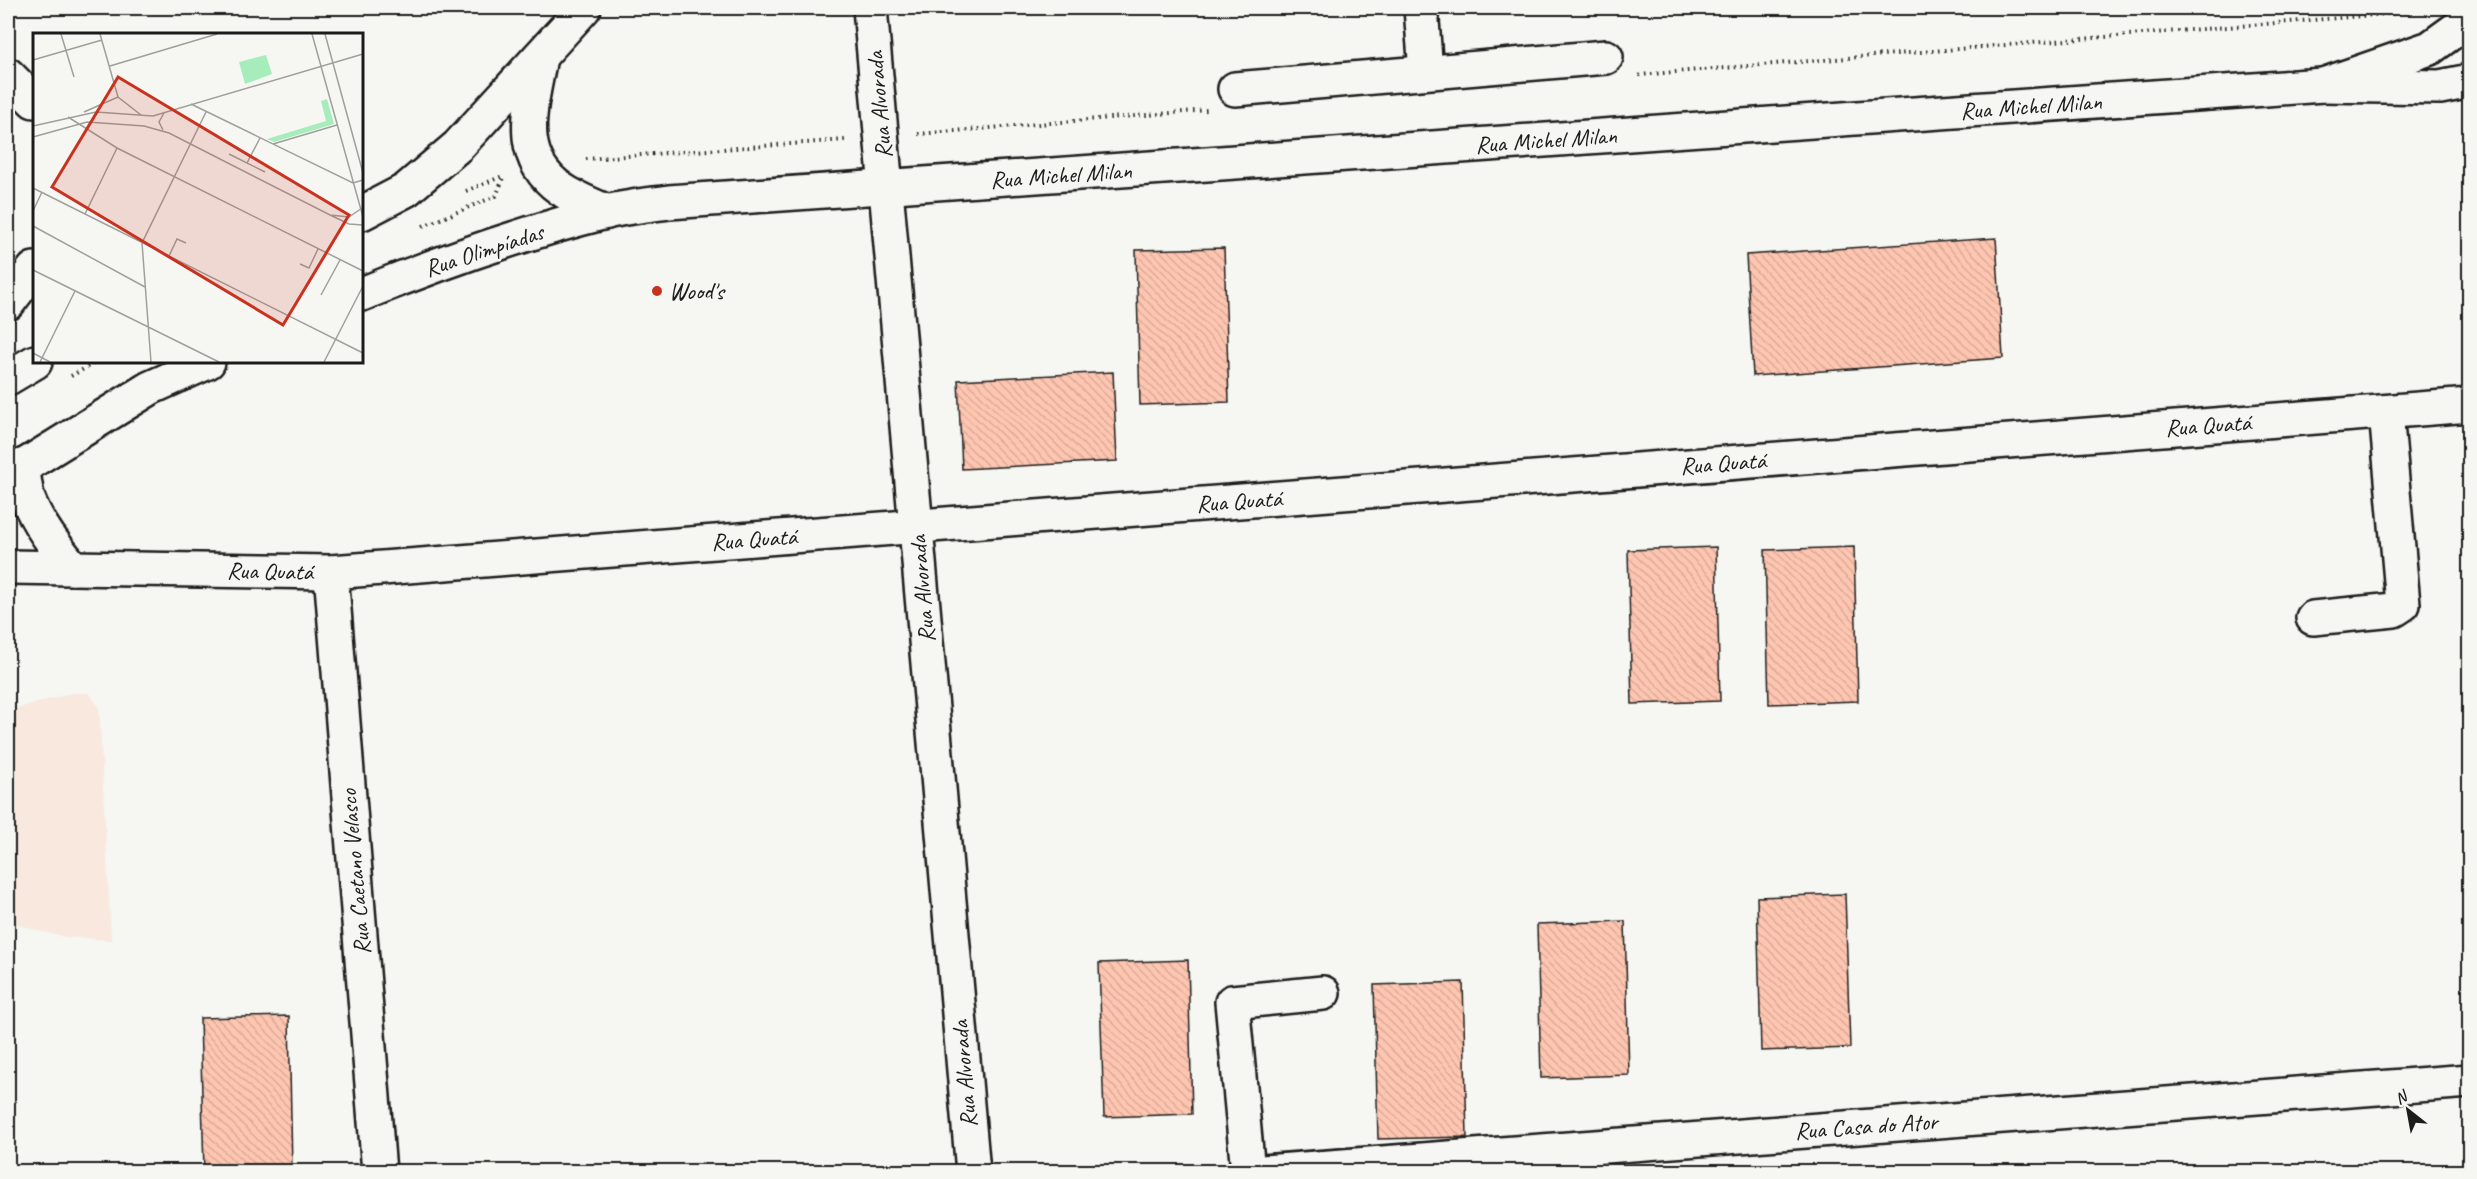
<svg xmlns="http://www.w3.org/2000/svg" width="2477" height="1179" viewBox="0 0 2477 1179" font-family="Caveat,sans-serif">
<defs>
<pattern id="building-back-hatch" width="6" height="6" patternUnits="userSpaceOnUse" patternTransform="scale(1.5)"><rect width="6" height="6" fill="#fec6b1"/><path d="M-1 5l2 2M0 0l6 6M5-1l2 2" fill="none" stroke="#d9aa98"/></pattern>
</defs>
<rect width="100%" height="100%" fill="#f6f6f2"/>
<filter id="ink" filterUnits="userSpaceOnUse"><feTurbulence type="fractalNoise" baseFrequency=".0167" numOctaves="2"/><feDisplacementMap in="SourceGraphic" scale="12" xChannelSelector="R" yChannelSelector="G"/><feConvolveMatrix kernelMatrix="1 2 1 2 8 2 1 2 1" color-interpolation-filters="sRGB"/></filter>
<g filter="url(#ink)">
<polygon fill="#f8e8de" points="72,693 89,693 99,707 111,940 67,937 38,931 8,921 8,711"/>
<g fill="url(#building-back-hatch)" stroke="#1c1c1c" stroke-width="1.5">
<polygon points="1996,238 2003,358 1753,376 1746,255"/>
<polygon points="1224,248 1229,402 1140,405 1136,250"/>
<polygon points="1113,372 1117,461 962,469 958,380"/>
<polygon points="1716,547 1720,701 1632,704 1628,550"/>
<polygon points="1854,547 1858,701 1769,704 1765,550"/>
<polygon points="1845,894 1850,1048 1761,1051 1757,897"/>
<polygon points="1625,921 1629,1075 1541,1078 1537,924"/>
<polygon points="1188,960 1192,1114 1104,1117 1099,963"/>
<polygon points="1463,982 1467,1137 1378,1139 1374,985"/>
<polygon points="289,1016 292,1170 204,1172 200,1018"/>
</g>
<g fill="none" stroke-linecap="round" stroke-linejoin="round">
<defs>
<g id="minor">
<polyline points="1421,8 1426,72"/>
<polyline points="8,75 34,101"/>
<polyline points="1235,89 1606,57"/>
<polyline points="8,303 34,269"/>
<polyline points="8,567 331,572 2470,405"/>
<polyline points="331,572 379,1172"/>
<polyline points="2313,618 2394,610 2403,604 2386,412"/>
<polyline points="1248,1172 1232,1002 1323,993"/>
<polyline points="1262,1172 2470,1081"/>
</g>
<g id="tertiary">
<polyline points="870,8 973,1172"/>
<path d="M540 57C532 105 513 155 561 189 575 199 593 205 607 212"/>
<polyline points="362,213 406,190 458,146 584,8"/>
<path d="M362 294C441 262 522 233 606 212 626 207 648 205 669 202L2323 85 2430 48 2470 19"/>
<polyline points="8,378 35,362"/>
<path d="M22 466C24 476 25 489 28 499 38 525 56 547 73 568"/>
<polyline points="8,476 150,388 208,362"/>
</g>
<polyline id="primary" points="2323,85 2440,87 2470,81"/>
</defs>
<use href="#minor" stroke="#1c1c1c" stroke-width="38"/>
<use href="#tertiary" stroke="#1c1c1c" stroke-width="38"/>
<use href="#primary" stroke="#1c1c1c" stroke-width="38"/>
<g stroke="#1c1c1c" stroke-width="4" stroke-dasharray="1.5 4.5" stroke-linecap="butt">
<polyline points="1639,75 2411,12 2414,10"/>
<polyline points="918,134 1207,110"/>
<polyline points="586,159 845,140"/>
<polyline points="466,191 503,176"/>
<polyline points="423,226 496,196 503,179"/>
<polyline points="71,376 96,362"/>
</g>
<use href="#minor" stroke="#f6f6f2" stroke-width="33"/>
<use href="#tertiary" stroke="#f6f6f2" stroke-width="33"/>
<use href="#primary" stroke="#f6f6f2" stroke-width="33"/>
</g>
</g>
<circle fill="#c8321e" stroke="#f6f6f2" stroke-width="2" cx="657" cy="291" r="6"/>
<g text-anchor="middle" stroke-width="4.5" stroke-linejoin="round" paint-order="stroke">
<g font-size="24" fill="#1c1c1c" stroke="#f6f6f2">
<text transform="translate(879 105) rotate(-95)" y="8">Rua Alvorada</text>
<text transform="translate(2031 106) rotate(-4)" y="8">Rua Michel Milan</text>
<text transform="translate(1546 140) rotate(-4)" y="8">Rua Michel Milan</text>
<text transform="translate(1061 175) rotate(-4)" y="8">Rua Michel Milan</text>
<text transform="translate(484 250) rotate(-18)" y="8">Rua Olimpíadas</text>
<text transform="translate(2208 425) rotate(-4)" y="8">Rua Quatá</text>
<text transform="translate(1723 463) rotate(-4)" y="8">Rua Quatá</text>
<text transform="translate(1239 501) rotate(-4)" y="8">Rua Quatá</text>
<text transform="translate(754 539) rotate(-4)" y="8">Rua Quatá</text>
<text transform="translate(270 571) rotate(1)" y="8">Rua Quatá</text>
<text transform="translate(922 589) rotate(-95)" y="8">Rua Alvorada</text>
<text transform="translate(355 872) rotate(-95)" y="8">Rua Caetano Velasco</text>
<text transform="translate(964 1074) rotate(-95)" y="8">Rua Alvorada</text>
<text transform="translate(1866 1126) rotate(-4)" y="8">Rua Casa do Ator</text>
</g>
<g font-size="24" fill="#1c1c1c" stroke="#f6f6f2" text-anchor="start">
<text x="669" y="299">Wood's</text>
</g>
</g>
<g transform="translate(33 33)">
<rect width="330" height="330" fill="#f6f6f2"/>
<path d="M294 66 301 91 241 109 234 106 293 88 288 68Z" fill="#a6edbb"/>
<path d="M233 22 239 41 212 51 206 29Z" fill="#a6edbb"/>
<path fill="none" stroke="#9f9f9c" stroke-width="1.5" d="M28 1 41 44M67 1 85 64 108 82M279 1 330 184M292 1 330 140M0 27 69 7M77 33 184 1M158 71 320 150 330 147M51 79 85 64M35 84 84 115 330 238M0 93 63 79 120 83 330 21M130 97 126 89 131 80M0 104 54 89 111 93 136 100 297 182 316 184 329 175M240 111 304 92M196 121 232 139M214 130 227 105M0 155 330 320M0 178 9 159M52 181 84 115M297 182 316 191 330 192M0 193 112 254M136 223 144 206 153 210M267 231 276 235 285 216M0 237 186 329M288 262 307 227M0 320 17 329M7 329 42 258M118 329 109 210 173 79M291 329 330 253"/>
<path fill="#c8321e" fill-opacity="0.15" stroke="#c8321e" stroke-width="3" d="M85 44 316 182 250 292 19 154Z"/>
<rect width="330" height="330" fill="none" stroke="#1c1c1c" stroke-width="3"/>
</g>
<rect width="2477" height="1179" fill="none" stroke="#f6f6f2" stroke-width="30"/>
<rect x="15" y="15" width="2447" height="1149" fill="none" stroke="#1c1c1c" stroke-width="2" filter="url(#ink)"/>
<g transform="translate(2408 1110) rotate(329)" stroke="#f6f6f2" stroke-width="4.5" paint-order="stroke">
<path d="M0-4.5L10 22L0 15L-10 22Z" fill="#1c1c1c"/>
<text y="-9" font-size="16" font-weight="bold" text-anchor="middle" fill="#1c1c1c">N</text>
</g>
</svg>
